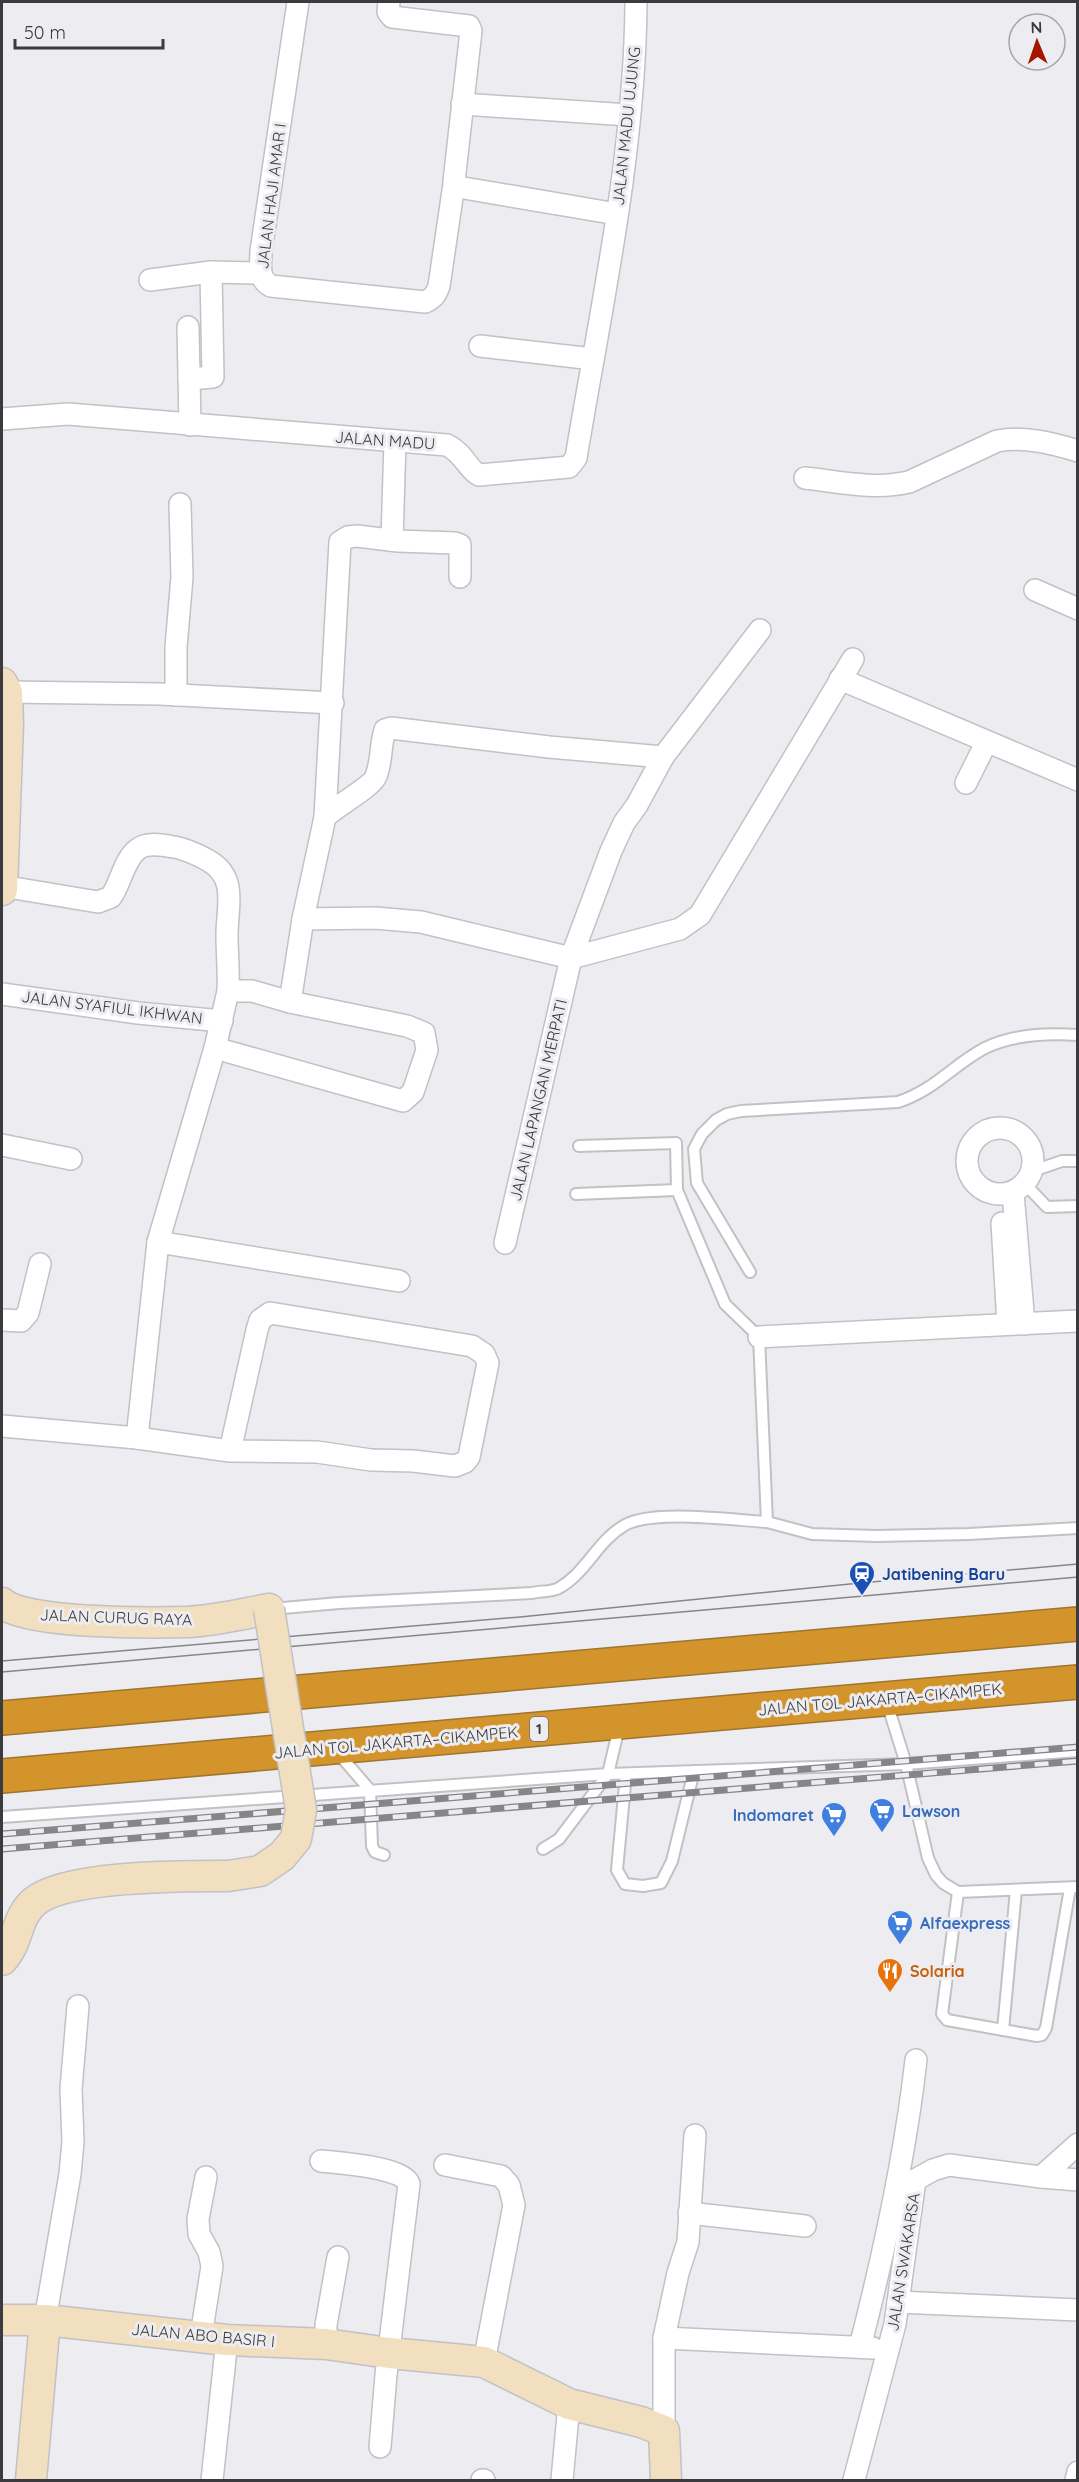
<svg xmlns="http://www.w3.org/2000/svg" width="1079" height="2482" viewBox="0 0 1079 2482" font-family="Quicksand,sans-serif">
<rect width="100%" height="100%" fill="#ededf1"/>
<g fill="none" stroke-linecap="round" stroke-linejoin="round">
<defs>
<g id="lane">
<polyline points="579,1146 676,1143 677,1190"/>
<polyline points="1030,1172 1062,1161 1078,1161"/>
<polyline points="1025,1184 1047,1207 1078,1206"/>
<polyline points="576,1194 677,1190 725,1304 759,1337 767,1522 812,1534 877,1536 969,1534 1078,1528"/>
<path d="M750 1272 697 1183 694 1149 702 1134 716 1120 727 1114 741 1111 898 1102C935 1090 954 1064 985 1048 1014 1034 1047 1033 1078 1035"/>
<path d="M272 1609 339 1603 532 1593C541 1591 552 1592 559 1588 587 1572 597 1541 625 1525 654 1509 732 1520 767 1522"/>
<polyline points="887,1703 906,1764 928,1858 936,1875 943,1883 958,1892 1078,1887"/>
<polyline points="337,1752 370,1790 372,1846 375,1852 384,1855"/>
<polyline points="626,1774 617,1870 625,1884 643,1886 661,1883 672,1861 694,1771"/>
<polyline points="2,1817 608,1774 906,1764 1078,1751"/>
<polyline points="543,1849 559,1839 608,1774 619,1727"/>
<polyline points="958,1892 942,2014 947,2020 1037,2036 1042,2035 1046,2028 1070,1888"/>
<polyline points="1003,2030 1016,1890"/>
</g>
<g id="street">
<path d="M298 2 261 251C261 264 257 279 271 286L425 302C433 298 436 295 439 286L454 184"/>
<polyline points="389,2 388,12 392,17 469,26 471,31 454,181 458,187 617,214"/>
<polyline points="462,104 629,115"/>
<polyline points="150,280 211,272 260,273"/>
<polyline points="188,327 190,425"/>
<polyline points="480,346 593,359"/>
<polyline points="189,379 213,377 211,272"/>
<path d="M2 419 68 414 447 445C465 454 467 469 479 475L569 467 576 458C601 307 635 155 636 2"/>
<path d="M805 478C840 482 875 490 909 482L997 441C1024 436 1052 443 1078 451"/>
<polyline points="392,540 395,441"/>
<polyline points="1035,590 1078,609"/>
<polyline points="840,679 1078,780"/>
<polyline points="7,692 160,694 333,703"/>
<polyline points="176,695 176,647 182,577 180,504"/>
<polyline points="966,783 986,743"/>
<polyline points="325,817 340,542 348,537 357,536 398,541 455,543 460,545 460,577"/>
<path d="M2 886 98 902 111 897C121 883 124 859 138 849 149 841 167 846 179 848 189 851 199 855 209 861 238 878 227 907 227 935 227 954 229 972 228 991"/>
<polyline points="303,919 375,918 421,922 571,958 680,929 700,915 853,659"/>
<polyline points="2,994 138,1013 222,1021"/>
<polyline points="215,1048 403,1101 413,1092 427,1050 424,1033 407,1026 290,1002"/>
<circle cx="1000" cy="1161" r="33"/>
<polyline points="2,1145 71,1159"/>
<polyline points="1013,1193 1024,1324"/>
<polyline points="1002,1223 1008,1324"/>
<polyline points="158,1242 399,1281"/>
<polyline points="505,1243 571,958 611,851 624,823 637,805 663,757 760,630"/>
<polyline points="2,1320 21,1321 28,1313 40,1264"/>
<polyline points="759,1337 1078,1321"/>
<polyline points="2,1426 137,1438 230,1451 317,1452 371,1460 413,1461 455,1466 465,1462 469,1457 488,1363 484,1354 472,1346 270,1313 260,1320 257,1330 230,1451"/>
<path d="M137 1438 158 1242 215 1048 228 991H252L290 1002 303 919 325 817C335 807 373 786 376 776 382 762 380 745 385 730L391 728 549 747 663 757"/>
<path d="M321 2161C339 2163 404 2167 409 2184L386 2375 380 2447"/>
<polyline points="445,2165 501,2176 509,2185 514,2205 484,2362"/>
<polyline points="1041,2177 1078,2180"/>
<polyline points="689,2213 805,2226"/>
<polyline points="898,2302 1078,2310"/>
<polyline points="45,2320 70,2174 73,2142 71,2089 78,2006"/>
<polyline points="201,2336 212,2266 209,2252 199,2234 198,2219 206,2177"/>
<polyline points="664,2338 873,2348"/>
<polyline points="326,2344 326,2325 338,2257"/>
<path d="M860 2347C884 2253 905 2158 916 2060"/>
<polyline points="664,2431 664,2338 678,2273 688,2242 695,2135"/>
<polyline points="212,2480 227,2340"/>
<polyline points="482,2480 484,2480"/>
<polyline points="562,2480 569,2404"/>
<polyline points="854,2480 895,2324 915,2180 933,2170 949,2165 1041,2177 1078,2144"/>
<polyline points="1076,2480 1078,2472"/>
</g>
<g id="secondary">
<polyline points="2,683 7,692 8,724 2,890"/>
<path d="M2 1603C26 1624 151 1623 187 1622 214 1621 242 1614 269 1609"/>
<path d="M2 1960C19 1942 16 1917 34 1902 65 1875 186 1876 228 1876"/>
<polyline points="2,2320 45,2320 227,2340 326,2344 389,2353 484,2362 569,2404 641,2422 664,2431 666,2480"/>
<polyline points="31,2480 45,2320"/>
</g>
<g id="highway">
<polyline points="2,1718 1078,1624"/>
<polyline points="2,1776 1078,1682"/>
</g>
</defs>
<use href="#lane" stroke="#c1c1c6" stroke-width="14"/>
<use href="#street" stroke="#c1c1c6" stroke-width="24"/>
<use href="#secondary" stroke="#c1c1c6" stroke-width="33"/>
<use href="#highway" stroke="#9e7531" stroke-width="36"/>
<use href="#lane" stroke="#fff" stroke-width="10"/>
<use href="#street" stroke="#fff" stroke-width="21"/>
<use href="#secondary" stroke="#f2dfbf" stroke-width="30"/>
<use href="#highway" stroke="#d3942b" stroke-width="33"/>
<g stroke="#868689" stroke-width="1.5">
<polyline points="2,1661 520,1617 860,1583 1078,1564"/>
<polyline points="2,1672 1078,1577"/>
</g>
<defs>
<g id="rail">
<polyline points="2,1834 1078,1747"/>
<polyline points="2,1849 1078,1761"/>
</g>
</defs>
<use href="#rail" stroke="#868689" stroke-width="7"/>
<use href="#rail" stroke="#ededf1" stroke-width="4.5" stroke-dasharray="14" stroke-linecap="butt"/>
<defs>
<polyline id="secondary-bridge" points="228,1876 260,1871 282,1856 296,1839 301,1810 269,1609"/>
</defs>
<use href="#secondary-bridge" stroke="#c1c1c6" stroke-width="33" stroke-linecap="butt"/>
<use href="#secondary-bridge" stroke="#f2dfbf" stroke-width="30"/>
</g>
<defs>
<symbol id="station-pin" viewBox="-11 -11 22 30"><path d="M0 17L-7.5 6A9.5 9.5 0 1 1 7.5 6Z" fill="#1a4fb4" stroke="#ededf1"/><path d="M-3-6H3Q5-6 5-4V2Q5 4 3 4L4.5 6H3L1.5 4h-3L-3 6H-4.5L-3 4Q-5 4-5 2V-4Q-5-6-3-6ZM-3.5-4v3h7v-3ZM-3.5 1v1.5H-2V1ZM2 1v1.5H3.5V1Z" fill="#fff"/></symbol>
<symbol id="supermarket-pin" viewBox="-11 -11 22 30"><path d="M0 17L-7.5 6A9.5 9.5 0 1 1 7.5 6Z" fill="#3f7fe0" stroke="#ededf1"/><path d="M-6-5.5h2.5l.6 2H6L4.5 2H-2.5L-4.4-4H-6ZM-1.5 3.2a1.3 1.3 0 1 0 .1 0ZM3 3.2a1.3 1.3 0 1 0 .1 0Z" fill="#fff"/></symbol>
<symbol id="restaurant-pin" viewBox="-11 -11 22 30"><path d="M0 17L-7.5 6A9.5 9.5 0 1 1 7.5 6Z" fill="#e8710a" stroke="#ededf1"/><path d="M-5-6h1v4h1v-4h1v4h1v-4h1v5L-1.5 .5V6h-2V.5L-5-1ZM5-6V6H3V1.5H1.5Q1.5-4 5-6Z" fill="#fff"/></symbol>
</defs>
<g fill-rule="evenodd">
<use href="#station-pin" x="847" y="1559" width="30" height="40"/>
<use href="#supermarket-pin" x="867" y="1796" width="30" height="40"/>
<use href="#supermarket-pin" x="819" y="1800" width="30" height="40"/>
<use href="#supermarket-pin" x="885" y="1908" width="30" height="40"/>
<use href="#restaurant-pin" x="875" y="1956" width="30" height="40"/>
</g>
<g text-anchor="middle" stroke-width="6" stroke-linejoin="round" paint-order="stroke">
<rect fill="#ededf1" stroke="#707073" stroke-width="1.5" x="530" y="1717" width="18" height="24" rx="4.5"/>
<g font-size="15" font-weight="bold" fill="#3b3b3d">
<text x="539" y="1734">1</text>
</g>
<g font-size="16" fill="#3b3b3d" stroke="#ededf1">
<text transform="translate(626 126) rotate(-84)" y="6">JALAN MADU UJUNG</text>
<text transform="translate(271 196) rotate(-83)" y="6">JALAN HAJI AMAR I</text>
<text transform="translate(385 440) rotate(4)" y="6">JALAN MADU</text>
<text transform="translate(112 1007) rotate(7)" y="6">JALAN SYAFIUL IKHWAN</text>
<text transform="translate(538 1100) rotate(-77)" y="6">JALAN LAPANGAN MERPATI</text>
<text transform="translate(116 1617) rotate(2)" y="6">JALAN CURUG RAYA</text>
<text transform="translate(880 1699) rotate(-5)" y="6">JALAN TOL JAKARTA–CIKAMPEK</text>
<text transform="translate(396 1742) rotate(-5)" y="6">JALAN TOL JAKARTA–CIKAMPEK</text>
<text transform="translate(903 2262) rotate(-81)" y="6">JALAN SWAKARSA</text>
<text transform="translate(203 2335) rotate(5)" y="6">JALAN ABO BASIR I</text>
</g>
<g font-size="16" font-weight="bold" fill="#164399" stroke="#ededf1" text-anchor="start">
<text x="882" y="1580">Jatibening Baru</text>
</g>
<g font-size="16" font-weight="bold" fill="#366cbe" stroke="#ededf1" text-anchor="start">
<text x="902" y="1817">Lawson</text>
<text x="814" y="1821" text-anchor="end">Indomaret</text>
<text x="920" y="1929">Alfaexpress</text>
</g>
<g font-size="16" font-weight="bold" fill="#c56008" stroke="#ededf1" text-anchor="start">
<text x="910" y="1977">Solaria</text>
</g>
</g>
<rect width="1079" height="2482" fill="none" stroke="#3b3b3d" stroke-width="6"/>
<g transform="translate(1037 42) rotate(358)"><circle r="28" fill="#ededf1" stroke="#a6a6a9" stroke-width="1.5"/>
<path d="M0-4.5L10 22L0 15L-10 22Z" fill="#a51301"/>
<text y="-9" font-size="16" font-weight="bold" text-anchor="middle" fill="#3b3b3d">N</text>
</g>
<path d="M15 39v9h148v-9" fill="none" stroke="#3b3b3d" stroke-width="3"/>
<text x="24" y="39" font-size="18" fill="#3b3b3d" stroke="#ededf1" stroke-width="4.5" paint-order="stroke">50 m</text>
</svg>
